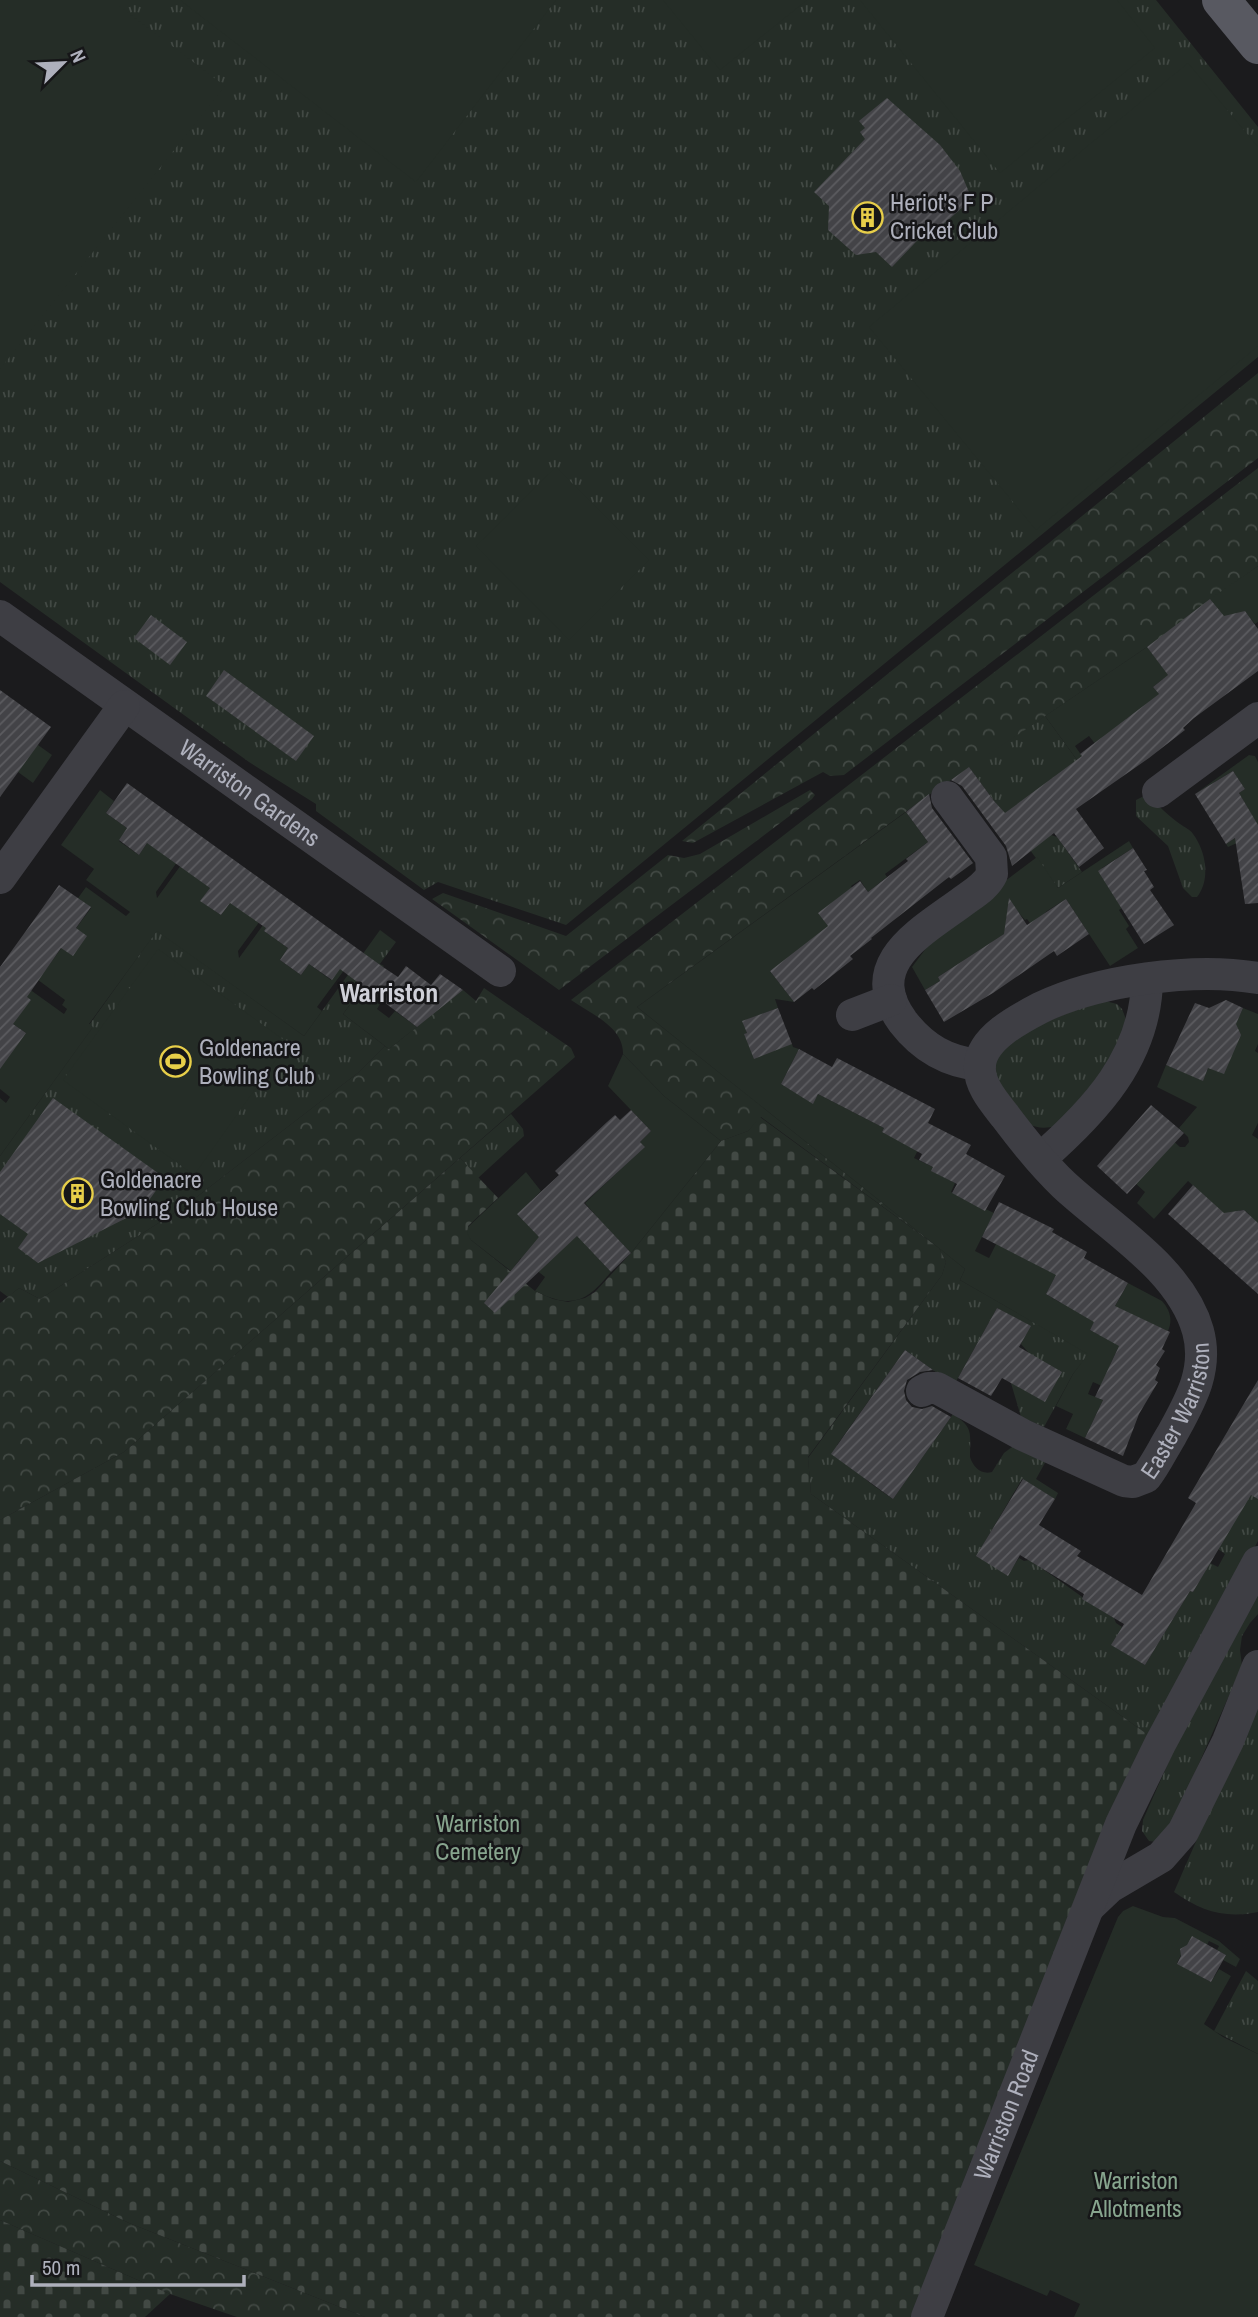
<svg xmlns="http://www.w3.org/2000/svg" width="1258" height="2317" viewBox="0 0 1258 2317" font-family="'Archivo Narrow',sans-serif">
<defs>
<pattern id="grass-tufts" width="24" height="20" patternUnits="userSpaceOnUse" patternTransform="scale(1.75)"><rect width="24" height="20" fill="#252d27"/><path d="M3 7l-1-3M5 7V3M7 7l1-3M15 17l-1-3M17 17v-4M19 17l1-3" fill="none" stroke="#424944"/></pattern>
<pattern id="forest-crowns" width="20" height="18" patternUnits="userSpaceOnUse" patternTransform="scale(1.75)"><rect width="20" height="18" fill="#252d27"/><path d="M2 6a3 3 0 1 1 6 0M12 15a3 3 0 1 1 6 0" fill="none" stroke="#424944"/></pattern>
<pattern id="cemetery-stones" width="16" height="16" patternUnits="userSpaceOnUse" patternTransform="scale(1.75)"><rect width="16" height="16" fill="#252d27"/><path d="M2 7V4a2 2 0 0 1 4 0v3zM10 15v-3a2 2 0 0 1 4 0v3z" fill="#424944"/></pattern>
<pattern id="building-hatch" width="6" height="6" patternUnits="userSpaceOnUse" patternTransform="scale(1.75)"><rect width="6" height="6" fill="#434347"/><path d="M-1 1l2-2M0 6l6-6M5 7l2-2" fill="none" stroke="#5c5c60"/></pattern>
</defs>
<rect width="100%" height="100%" fill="#1b1b1d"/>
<g fill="url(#grass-tufts)">
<polygon points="0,0 1156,0 1258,127 1258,357 566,925 438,882 424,890 316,811 316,804 249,762 0,582"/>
<polygon points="1045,716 1077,760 1047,830 1051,835 1057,837 1082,872 1058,888 969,767"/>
<path d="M1146 795C1158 804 1168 816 1180 824 1185 828 1190 829 1193 834 1206 851 1211 880 1197 897H1192L1183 888 1168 846 1136 816V800Z"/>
<polygon points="157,930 304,1036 380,930 396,942 343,1014 385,1046 359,1072 185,1206 40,1299 19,1288 8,1297 0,1291 0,1156 92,1028 89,1025"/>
<path d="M1105 1001 1117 1004 1122 1009 1127 1022 1121 1051 1056 1126C1047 1128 1038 1129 1029 1124 1013 1115 989 1079 997 1060 1010 1031 1076 1009 1105 1001Z"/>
<polygon points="511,1114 523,1129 524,1136 478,1178 460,1158"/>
<path d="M939 1248 965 1269 960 1280 1089 1354 1073 1374 1044 1427 1021 1417 1011 1383 1028 1352 1021 1344 1030 1326 997 1308 954 1385 905 1350 837 1445C854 1473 867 1481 893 1499L953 1414C974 1428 970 1433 970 1457 973 1467 981 1475 992 1472L1004 1453 1012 1447 1046 1461 1036 1479 1058 1493 1055 1499 1022 1479 977 1555 1007 1575 1019 1558 1024 1561 1029 1560C1058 1578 1084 1600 1114 1618L1116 1623 1122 1627 1112 1645 1145 1665 1190 1591 1193 1592 1210 1563 1218 1567 1225 1554 1218 1549 1226 1520 1258 1485V1541L1151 1737 811 1494 808 1458 942 1275 946 1262Z"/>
<polygon points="1258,1593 1258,1614 1250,1623 1242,1636 1240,1650 1242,1666 1167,1836 1156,1842 1149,1841 1142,1831 1143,1820 1174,1750"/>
<path d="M1258 1708V1912C1225 1919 1201 1911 1174 1892L1218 1791Z"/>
<polygon points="1246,1971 1258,1981 1258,2054 1214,2031"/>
</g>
<g fill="url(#forest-crowns)">
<polygon points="1258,373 1258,458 844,775 830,776 823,772 693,843 682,841"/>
<path d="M1258 468V566L1147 647 926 797 637 1007 939 1248 761 1117 748 1131 721 1141 664 1096 623 1054C624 1027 591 1014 571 1000Z"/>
<polygon points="810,790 815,795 812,799 559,990 432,899 443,893 566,936 668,855 684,858 700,854"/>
<polygon points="484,988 571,1048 575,1057 124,1452 0,1520 0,1303 19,1288 40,1299 185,1206 359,1072 385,1046 389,1049 463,990 476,1001"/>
<polygon points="0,2161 129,2223 365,2317 237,2317 170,2294 0,2220"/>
</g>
<g fill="url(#cemetery-stones)">
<polygon points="760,1117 939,1248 946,1262 942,1275 808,1457 811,1494 1151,1737 980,2155 971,2161 963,2182 966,2190 911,2317 365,2317 129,2223 0,2161 0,1520 124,1452 460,1158 498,1198 468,1226 471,1240 535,1291 553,1299 568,1302 585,1298 595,1292 631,1253 721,1141 748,1131"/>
<polygon points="0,2220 170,2294 145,2317 0,2317"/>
</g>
<g fill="#252d27">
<polygon points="0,0 111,0 225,86 0,369"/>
<polygon points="180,0 556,0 416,182"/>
<polygon points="663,0 807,0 720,70"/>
<polygon points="860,0 1117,0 1155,48 1000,173"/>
<polygon points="1188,63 1258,147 1258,346 1036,530 869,327"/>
<polygon points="556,467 649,560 569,640 476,546"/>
<polygon points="1258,566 1258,622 1255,624 1246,613 1238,636 1210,599"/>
<polygon points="1147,647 1176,685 1163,679 1153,687 1161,696 1126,719 1127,722 1096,745 1089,736 1075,746 1082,756 1077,760 1045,716"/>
<polygon points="38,745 52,755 33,783 3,761"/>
<polygon points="1249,755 1255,756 1258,762 1258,845 1237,843 1228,847 1226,844 1257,824 1239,793 1245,789 1233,771 1195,794"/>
<polygon points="100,790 114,801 106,813 127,828 119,841 139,855 147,843 185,851 156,892 157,898 189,854 210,888 201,901 221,915 230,903 268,910 238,951 239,958 271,914 274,917 264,931 288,948 280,960 301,975 309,964 331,980 341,966 345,969 317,1007 322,1011 304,1036 157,931 89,1024 93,1027 0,1156 0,1098 6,1103 10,1097 0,1089 0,1041 26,1033 13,1024 13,987 18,981 64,1014 67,1009 62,1005 65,1000 26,971 46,969 91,908 78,898 86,887 126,916 130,912 86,880 94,869 61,845"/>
<path d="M906 812 928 842 885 874 887 877 868 892 860 880 851 886 860 898 819 913 831 930 770 971 794 1002 775 999 778 1008 743 1021 747 1033 745 1034 792 1044 793 1047 799 1049 781 1084 813 1103 818 1094 884 1128 882 1132 919 1148 914 1158 933 1167 932 1171 955 1183 951 1192 994 1213 975 1251 989 1258 996 1244H1073L1046 1294 1061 1303 1068 1292 1101 1310 1090 1330 1099 1335 1128 1283 1162 1301C1170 1310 1173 1320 1168 1331L1139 1318 1123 1350 1118 1348 1110 1365 1111 1390 1093 1382 1088 1394 1103 1400 1085 1438 1066 1429 1073 1414 1056 1406 1073 1374 1088 1354 960 1280 965 1269 637 1007Z"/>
<polygon points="1129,841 1133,848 1102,868 1116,889 1122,908 1119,910 1129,926 1126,929 1138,948 1110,966 1066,899 1047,911 1032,926 1027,919 1025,920 1018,912 1013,911 1007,915 1006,920 1012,929 938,977 940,981 925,990 912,967 939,931 1037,857 1058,888"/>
<polygon points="158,949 288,1043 194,1175 63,1080"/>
<polygon points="380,964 384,966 366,989 382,1001 377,1009 389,1018 395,1011 417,1027 389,1049 343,1014"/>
<polygon points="1243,1008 1258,1014 1258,1044 1255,1051 1258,1053 1258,1123 1252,1135 1258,1139 1258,1243 1249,1214 1244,1210 1240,1210 1231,1220 1188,1181 1154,1219 1137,1203 1145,1192 1135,1183 1155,1164 1171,1139 1180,1147 1185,1147 1189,1142 1188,1137 1179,1128 1197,1107 1157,1087 1166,1065 1203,1080 1226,1026 1237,1021"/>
<path d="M623 1054 664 1096 721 1141 631 1253 606 1227 586 1245 611 1272C586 1303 572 1309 535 1291L545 1277 521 1258 511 1271 471 1240 467 1233 468 1227 526 1172 541 1191 518 1214 556 1255 597 1217 585 1203 644 1147 640 1142 651 1131 608 1086Z"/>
<path d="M1133 1906 1163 1917 1175 1918 1219 1941 1240 1959 1236 1967 1223 1960 1226 1955 1217 1950 1219 1946 1209 1941 1207 1945C1180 1945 1188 1943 1177 1963L1211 1982 1219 1969 1231 1976 1204 2024 1223 2037 1258 2054V2317H1074L1080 2304 1050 2290 1047 2296 974 2265 1118 1917 1123 1911Z"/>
</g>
<g fill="url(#building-hatch)">
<polygon points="887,98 940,145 960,171 972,199 939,228 934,223 892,267 876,252 856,255 828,230 829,206 814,192 865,139 860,132 865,128 859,121"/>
<polygon points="1210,599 1224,616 1245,611 1258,629 1258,671 1194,718 1183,728 1185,730 1149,758 1076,809 1104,848 1079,867 1054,833 1012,866 1006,846 962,786 951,780 969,767 994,801 1005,813 1082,756 1080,754 1159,694 1153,687 1168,675 1147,647"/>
<polygon points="151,615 187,642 170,665 134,638"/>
<polygon points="224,670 314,736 296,761 206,696"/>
<polygon points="0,690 51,727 0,797"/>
<polygon points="1233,771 1245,789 1239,793 1258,825 1258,903 1245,904 1235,838 1226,844 1195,794"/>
<polygon points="127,783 383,967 398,977 406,966 431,985 440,974 463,990 417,1027 340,969 332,980 309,964 301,975 280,960 288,948 264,931 266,928 230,903 221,915 200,901 210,888 147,843 139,855 119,840 127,828 106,813"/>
<polygon points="929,794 932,808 973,863 951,879 949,877 871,938 872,939 850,956 853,959 814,990 812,988 794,1002 770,971 828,926 818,913 860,881 868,892 908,861 906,859 928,842 906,812"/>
<polygon points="1133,848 1147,870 1144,871 1154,887 1150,890 1174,925 1144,944 1098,871"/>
<polygon points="59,885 91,907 76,928 87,936 73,956 61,948 27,997 31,1000 13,1024 26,1033 0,1069 0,967"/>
<polygon points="1009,898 1027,925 1066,899 1089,934 1057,956 1054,951 993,993 944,1022 925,990 940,981 938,977 1004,934"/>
<polygon points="1226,1000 1243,1008 1236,1024 1241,1035 1224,1074 1208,1068 1203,1081 1166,1065 1195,1003 1209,1008"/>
<polygon points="778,1008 792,1044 754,1059 744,1034 747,1033 742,1021"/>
<polygon points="799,1049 832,1067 837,1058 935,1109 928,1123 971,1145 966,1154 1005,1176 985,1211 952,1193 957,1184 931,1171 933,1167 919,1160 922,1154 882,1132 884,1128 818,1094 813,1104 781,1084"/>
<polygon points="53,1098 165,1178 142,1210 38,1263 18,1248 28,1234 0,1214 0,1172"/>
<polygon points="1151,1105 1184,1133 1127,1194 1097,1166"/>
<polygon points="631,1110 651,1131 640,1142 645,1147 584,1203 631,1253 611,1272 577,1236 495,1313 484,1303 539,1237 517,1214 559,1175 555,1171 607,1122 615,1115 620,1120"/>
<polygon points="1193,1185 1224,1213 1244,1210 1258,1223 1258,1294 1168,1214"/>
<polygon points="999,1202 1054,1229 1052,1232 1087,1252 1084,1258 1128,1283 1115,1306 1170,1332 1162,1349 1165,1351 1156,1365 1160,1368 1155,1380 1158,1382 1139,1414 1123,1456 1085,1438 1103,1400 1095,1397 1119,1346 1090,1330 1094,1322 1046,1294 1056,1275 982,1237"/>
<polygon points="997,1308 1031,1326 1019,1347 1062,1372 1045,1402 1002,1378 991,1396 958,1378"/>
<polygon points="905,1350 933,1370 920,1372 907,1380 904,1391 906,1400 912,1407 922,1409 932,1406 951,1417 893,1499 831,1454"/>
<polygon points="1258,1380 1258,1499 1251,1495 1193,1592 1190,1591 1145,1665 1111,1645 1124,1624 1082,1599 1084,1594 1020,1555 1008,1576 976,1556 1023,1479 1055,1499 1039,1525 1081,1551 1077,1556 1142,1595 1196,1503 1188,1498"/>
<polygon points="1192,1936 1226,1955 1211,1982 1177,1964 1181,1956 1180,1949 1187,1945"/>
</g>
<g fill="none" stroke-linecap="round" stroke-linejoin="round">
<g stroke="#3e3e44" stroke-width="32">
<path id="s1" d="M0 616 500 971"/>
<polyline points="1158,792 1258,718"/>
<path d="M947 797 991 857 992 874C987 885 976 892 966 899 924 931 859 962 903 1022 923 1048 947 1062 980 1065"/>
<polyline points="0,878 124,706"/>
<polyline points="852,1015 891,1000"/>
<path d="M1040 1159C1095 1111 1146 1057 1147 980"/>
<path id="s2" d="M922 1391 928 1388H937L1023 1435 1124 1481 1133 1482 1146 1477C1156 1464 1163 1449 1171 1436 1189 1403 1209 1371 1198 1331 1181 1269 1109 1227 1064 1185 1042 1164 1023 1140 1005 1116 994 1102 978 1084 980 1065 982 1038 1019 1019 1040 1008 1098 980 1194 967 1258 978"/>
<polyline points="1090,1906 1110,1887 1161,1857 1183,1832 1228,1741 1258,1666"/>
<path id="s3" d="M927 2317 1121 1824 1160 1744 1258 1562"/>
</g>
<polyline stroke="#585961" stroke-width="38" points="1221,0 1258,45"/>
</g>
<defs>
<symbol id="building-ring" viewBox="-11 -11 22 22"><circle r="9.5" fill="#161618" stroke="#e7ce49" stroke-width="1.5"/><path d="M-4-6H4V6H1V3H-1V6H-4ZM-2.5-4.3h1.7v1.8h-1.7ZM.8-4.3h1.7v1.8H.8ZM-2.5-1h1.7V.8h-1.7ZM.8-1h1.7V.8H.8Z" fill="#e7ce49"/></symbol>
<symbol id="stadium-ring" viewBox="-11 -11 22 22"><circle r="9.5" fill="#161618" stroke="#e7ce49" stroke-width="1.5"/><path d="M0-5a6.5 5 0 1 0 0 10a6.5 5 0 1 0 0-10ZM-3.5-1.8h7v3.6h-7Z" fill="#e7ce49"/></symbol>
</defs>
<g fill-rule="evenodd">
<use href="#building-ring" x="850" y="200" width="35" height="35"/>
<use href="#stadium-ring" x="158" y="1044" width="35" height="35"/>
<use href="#building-ring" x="60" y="1176" width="35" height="35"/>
</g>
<g text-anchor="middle" stroke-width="5" stroke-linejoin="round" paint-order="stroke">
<g font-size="24" fill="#aeb0bc" stroke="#161618" text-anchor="start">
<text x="890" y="211">Heriot's F P<tspan x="890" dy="28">Cricket Club</tspan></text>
<text x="199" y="1056">Goldenacre<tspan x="199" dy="28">Bowling Club</tspan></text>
<text x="100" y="1188">Goldenacre<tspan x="100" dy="28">Bowling Club House</tspan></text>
</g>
<g font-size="24" fill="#aeb0bc" stroke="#161618">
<text dy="8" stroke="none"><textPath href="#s1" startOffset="306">Warriston Gardens</textPath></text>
<text dy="8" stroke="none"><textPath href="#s2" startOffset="322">Easter Warriston</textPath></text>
<text dy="8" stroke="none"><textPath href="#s3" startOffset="217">Warriston Road</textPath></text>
</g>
<g font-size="24" fill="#87a58e" stroke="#161618">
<text x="478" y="1832">Warriston<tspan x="478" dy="28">Cemetery</tspan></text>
<text x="1136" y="2189">Warriston<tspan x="1136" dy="28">Allotments</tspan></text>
</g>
<g font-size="26" font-weight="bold" fill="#cfd0d8" stroke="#161618">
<text x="389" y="1002">Warriston</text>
</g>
</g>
<g transform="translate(63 63) rotate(66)" stroke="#161618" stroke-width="5" paint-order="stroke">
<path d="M0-5L12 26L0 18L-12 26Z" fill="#aeb0bc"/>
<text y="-10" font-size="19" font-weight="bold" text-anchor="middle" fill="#aeb0bc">N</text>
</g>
<path d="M32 2275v10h212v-10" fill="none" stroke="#aeb0bc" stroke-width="3.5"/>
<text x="42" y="2275" font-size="21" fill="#aeb0bc" stroke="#161618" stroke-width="5" paint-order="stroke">50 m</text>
</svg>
